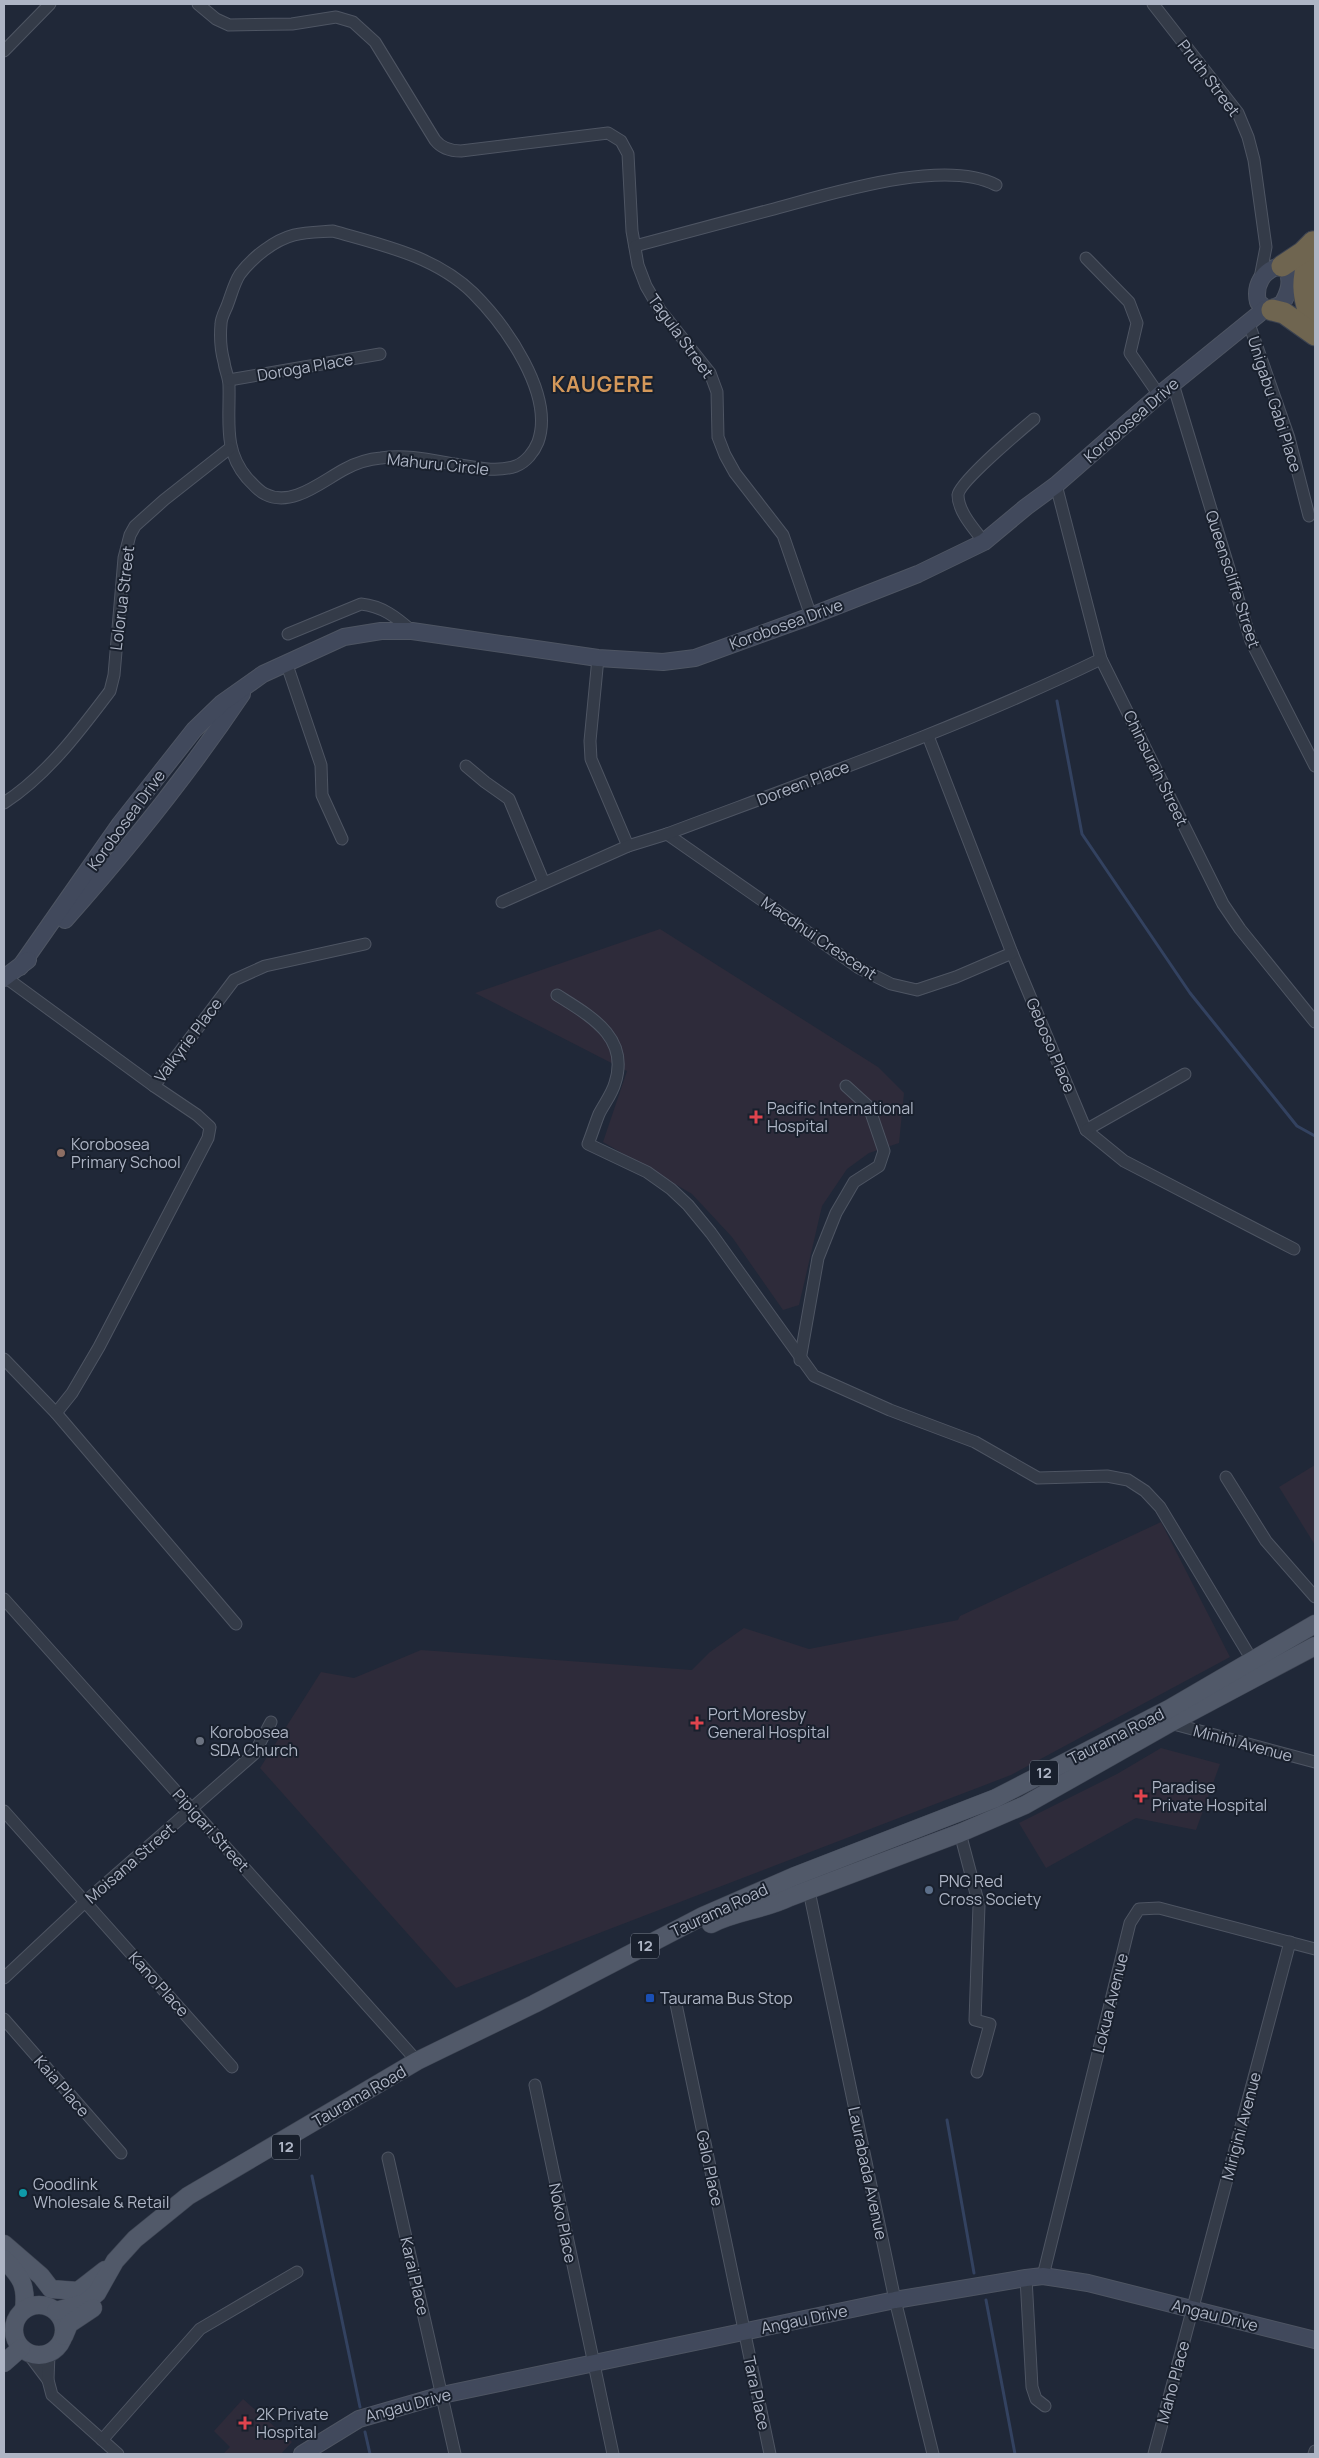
<svg xmlns="http://www.w3.org/2000/svg" width="1319" height="2458" viewBox="0 0 1319 2458" font-family="Manrope,sans-serif">
<rect width="100%" height="100%" fill="#202838"/>
<g fill="#2e2b3a">
<polygon points="660,929 878,1067 904,1093 899,1143 869,1153 847,1169 822,1206 799,1305 783,1310 732,1237 692,1194 603,1142 627,1071 475,993"/>
<polygon points="1315,1465 1315,1545 1279,1487"/>
<polygon points="1161,1522 1230,1657 1011,1775 456,1988 260,1768 321,1672 354,1678 421,1650 692,1670 710,1652 744,1628 809,1649 958,1620 960,1616"/>
<polygon points="1161,1748 1220,1764 1196,1830 1136,1818 1046,1868 1019,1823 1117,1774"/>
<polygon points="243,2399 292,2442 281,2454 223,2454 230,2447 214,2431"/>
</g>
<g fill="none" stroke-linecap="round" stroke-linejoin="round">
<g stroke="#334260" stroke-width="3">
<polyline points="1057,701 1082,834 1190,993 1297,1126 1315,1136"/>
<polyline points="947,2120 974,2273"/>
<polyline points="312,2176 360,2407"/>
<polyline points="986,2300 1015,2454"/>
<polyline points="365,2432 370,2454"/>
</g>
<defs>
<g id="street">
<path d="M198 4 216 19 229 25 292 24 336 17 353 22 375 42 435 140C442 149 451 151 461 151L608 133 621 141 628 154 632 231 638 265 646 286 660 310 710 373 717 392 718 437 725 455 735 473 783 535 811 616"/>
<polyline points="1153,4 1238,113 1248,137 1254,160 1266,247 1260,278"/>
<polyline points="4,51 50,4"/>
<path d="M333 231C382 245 435 256 473 293 505 325 555 394 538 442 534 452 526 462 516 466 496 473 474 467 454 464 431 460 405 454 381 458 369 459 356 463 345 469 322 481 292 508 265 494 258 491 252 483 247 478 223 450 230 420 229 386 229 377 225 371 224 362 221 351 220 335 221 324 221 318 225 311 227 306 231 296 234 283 240 274 252 258 274 240 294 235 306 232 320 232 333 231Z"/>
<path d="M635 246C680 234 725 222 770 210 827 195 943 157 996 185"/>
<polyline points="1086,258 1129,302 1137,323 1130,353 1159,395"/>
<polyline points="1248,321 1289,438 1309,516"/>
<polyline points="229,380 380,354"/>
<polyline points="1173,384 1251,641 1315,766"/>
<polyline points="1056,485 1101,659 1223,904 1240,929 1315,1022"/>
<path d="M984 542C975 530 958 512 958 495 959 482 1021 430 1034 419"/>
<path d="M288 634 361 604C382 606 396 617 412 631"/>
<polyline points="598,658 590,741 591,759 628,846"/>
<polyline points="286,662 321,765 322,795 342,839"/>
<polyline points="928,736 1012,953 1086,1130 1124,1161 1294,1249"/>
<polyline points="466,766 485,782 509,799 544,883"/>
<path d="M4 803C47 775 79 732 110 691L114 675 124 558 130 535 135 526 164 500 230 448"/>
<polyline points="667,834 859,968 891,984 917,990 956,977 1012,953"/>
<path d="M502 902 628 846 667 834C813 779 961 727 1101 659"/>
<polyline points="5,977 154,1086 234,980 265,966 365,944"/>
<path d="M557 995C590 1016 630 1037 615 1083 612 1094 604 1104 599 1114 595 1124 592 1134 588 1144L647 1172 671 1189 688 1205 711 1233 814 1376 890 1410 975 1442 1038 1478 1107 1476 1128 1480 1145 1491 1160 1507 1252 1660 1257 1665"/>
<polyline points="1086,1130 1185,1074"/>
<polyline points="4,1359 56,1413 72,1393 99,1347 208,1138 210,1127 197,1115 154,1086"/>
<polyline points="800,1360 818,1258 836,1213 854,1182 879,1166 884,1151 869,1107 846,1086"/>
<polyline points="56,1413 236,1624"/>
<polyline points="1226,1477 1266,1541 1315,1597"/>
<polyline points="4,1599 417,2061"/>
<polyline points="1170,1723 1315,1762"/>
<polyline points="4,1811 232,2067"/>
<polyline points="960,1833 979,1905 975,2020 990,2024 977,2072"/>
<polyline points="809,1891 895,2300 933,2454"/>
<polyline points="4,1978 85,1902 254,1754 271,1722"/>
<polyline points="676,2004 770,2454"/>
<polyline points="4,2019 121,2153"/>
<polyline points="535,2085 613,2454"/>
<polyline points="388,2158 455,2454"/>
<polyline points="1043,2276 1130,1923 1139,1909 1159,1908 1315,1949"/>
<polyline points="1026,2278 1032,2387 1036,2399 1045,2406"/>
<polyline points="27,2352 48,2380"/>
<polyline points="49,2354 48,2380 52,2395 118,2454"/>
<polyline points="102,2440 200,2329 297,2272"/>
<polyline points="1154,2454 1290,1942"/>
<polyline points="1314,2454 1315,2451"/>
</g>
<g id="secondary">
<path d="M1280 266 1287 269C1292 282 1289 292 1282 304L1268 310 1258 302C1254 285 1263 270 1280 266Z"/>
<path d="M65 920C128 849 189 773 242 694"/>
<polyline points="20,967 120,824 194,730 222,703 263,674 344,637 381,631 412,631 598,658 663,662 695,658 811,616 918,574 984,542 1026,507 1056,485 1159,395 1265,309"/>
<polyline points="4,978 28,960"/>
<polyline points="302,2454 359,2419 442,2395 895,2300 1026,2278 1043,2276 1088,2283 1315,2340"/>
</g>
<g id="primary">
<path d="M711 1924C736 1911 764 1910 790 1897L960 1833 1025 1805 1170 1723 1315 1646"/>
<polyline points="4,2244 41,2276 51,2289 78,2291 105,2270"/>
<path d="M4 2259C21 2277 27 2285 24 2310"/>
<circle cx="39" cy="2330" r="25"/>
<polyline points="56,2311 85,2303 97,2293 115,2261 135,2239 188,2196 417,2061 534,2004 703,1916 795,1876 996,1798 1169,1709 1315,1624"/>
<polyline points="64,2336 69,2324 93,2308"/>
<polyline points="4,2363 21,2348"/>
</g>
<g id="highway">
<path d="M1313 242C1300 282 1301 292 1315 331"/>
<polyline points="1282,266 1303,252 1313,242"/>
<polyline points="1272,310 1284,313 1315,335"/>
</g>
</defs>
<use href="#street" stroke="#4e5563" stroke-width="13"/>
<use href="#secondary" stroke="#4e5563" stroke-width="18"/>
<use href="#primary" stroke="#3d4452" stroke-width="19"/>
<use href="#highway" stroke="#3b4250" stroke-width="23"/>
<use href="#street" stroke="#343b48" stroke-width="11"/>
<use href="#secondary" stroke="#41495c" stroke-width="16"/>
<use href="#primary" stroke="#515969" stroke-width="18"/>
<use href="#highway" stroke="#6f6550" stroke-width="21"/>
</g>
<g fill="#e0444e" stroke="#19202d" stroke-width="2">
<path d="M753.5 1109.5h5v5h5v5h-5v5h-5v-5h-5v-5h5z"/>
<path d="M694.5 1715.5h5v5h5v5h-5v5h-5v-5h-5v-5h5z"/>
<path d="M1138.5 1788.5h5v5h5v5h-5v5h-5v-5h-5v-5h5z"/>
<path d="M242.5 2415.5h5v5h5v5h-5v5h-5v-5h-5v-5h5z"/>
</g>
<circle fill="#8d6e63" stroke="#19202d" stroke-width="2" cx="61" cy="1153" r="5"/>
<circle fill="#6b7280" stroke="#19202d" stroke-width="2" cx="200" cy="1741" r="5"/>
<circle fill="#5c6f8a" stroke="#19202d" stroke-width="2" cx="929" cy="1890" r="5"/>
<rect fill="#1a4fb4" stroke="#19202d" stroke-width="2" x="645" y="1993" width="10" height="10" rx="2.5"/>
<circle fill="#0f9aa8" stroke="#19202d" stroke-width="2" cx="23" cy="2193" r="5"/>
<g text-anchor="middle" stroke-width="4" stroke-linejoin="round" paint-order="stroke">
<g fill="#19202d" stroke="#818897" stroke-width="1">
<rect x="1030" y="1760.5" width="28" height="25" rx="4"/>
<rect x="631" y="1933.5" width="28" height="25" rx="4"/>
<rect x="272" y="2134.5" width="28" height="25" rx="4"/>
</g>
<g font-size="15" font-weight="bold" fill="#aeb5c5">
<text x="1044" y="1778">12</text>
<text x="645" y="1951">12</text>
<text x="286" y="2152">12</text>
</g>
<g font-size="16" fill="#aeb5c5" stroke="#19202d">
<text transform="translate(1209 78) rotate(53)" y="6">Pruth Street</text>
<text transform="translate(681 336) rotate(54)" y="6">Tagula Street</text>
<text transform="translate(305 367) rotate(-10)" y="6">Doroga Place</text>
<text transform="translate(1275 404) rotate(72)" y="6">Unigabu Gabi Place</text>
<text transform="translate(1131 420) rotate(-41)" y="6">Korobosea Drive</text>
<text transform="translate(438 464) rotate(6)" y="6">Mahuru Circle</text>
<text transform="translate(1233 579) rotate(72)" y="6">Queenscliffe Street</text>
<text transform="translate(122 598) rotate(-83)" y="6">Lolorua Street</text>
<text transform="translate(786 624) rotate(-20)" y="6">Korobosea Drive</text>
<text transform="translate(1156 768) rotate(64)" y="6">Chinsurah Street</text>
<text transform="translate(803 783) rotate(-21)" y="6">Doreen Place</text>
<text transform="translate(126 820) rotate(-54)" y="6">Korobosea Drive</text>
<text transform="translate(819 938) rotate(34)" y="6">Macdhui Crescent</text>
<text transform="translate(188 1040) rotate(-53)" y="6">Valkyrie Place</text>
<text transform="translate(1051 1045) rotate(67)" y="6">Geboso Place</text>
<text transform="translate(1116 1736) rotate(-27)" y="6">Taurama Road</text>
<text transform="translate(1243 1743) rotate(15)" y="6">Minihi Avenue</text>
<text transform="translate(211 1830) rotate(48)" y="6">Pipigari Street</text>
<text transform="translate(130 1863) rotate(-41)" y="6">Moisana Street</text>
<text transform="translate(719 1910) rotate(-25)" y="6">Taurama Road</text>
<text transform="translate(159 1984) rotate(48)" y="6">Kano Place</text>
<text transform="translate(1110 2003) rotate(-76)" y="6">Lokua Avenue</text>
<text transform="translate(62 2086) rotate(49)" y="6">Kaia Place</text>
<text transform="translate(359 2096) rotate(-30)" y="6">Taurama Road</text>
<text transform="translate(1241 2126) rotate(-75)" y="6">Mirigini Avenue</text>
<text transform="translate(710 2168) rotate(78)" y="6">Galo Place</text>
<text transform="translate(868 2173) rotate(78)" y="6">Laurabada Avenue</text>
<text transform="translate(563 2223) rotate(78)" y="6">Noko Place</text>
<text transform="translate(415 2276) rotate(77)" y="6">Karai Place</text>
<text transform="translate(1215 2315) rotate(14)" y="6">Angau Drive</text>
<text transform="translate(804 2319) rotate(-12)" y="6">Angau Drive</text>
<text transform="translate(1173 2382) rotate(-75)" y="6">Maho Place</text>
<text transform="translate(757 2393) rotate(78)" y="6">Tara Place</text>
<text transform="translate(408 2405) rotate(-15)" y="6">Angau Drive</text>
</g>
<g font-size="16" fill="#aeb5c5" stroke="#19202d" text-anchor="start">
<text x="767" y="1114">Pacific International<tspan x="767" dy="18">Hospital</tspan></text>
<text x="71" y="1150">Korobosea<tspan x="71" dy="18">Primary School</tspan></text>
<text x="708" y="1720">Port Moresby<tspan x="708" dy="18">General Hospital</tspan></text>
<text x="210" y="1738">Korobosea<tspan x="210" dy="18">SDA Church</tspan></text>
<text x="1152" y="1793">Paradise<tspan x="1152" dy="18">Private Hospital</tspan></text>
<text x="939" y="1887">PNG Red<tspan x="939" dy="18">Cross Society</tspan></text>
<text x="660" y="2004">Taurama Bus Stop</text>
<text x="33" y="2190">Goodlink<tspan x="33" dy="18">Wholesale &amp; Retail</tspan></text>
<text x="256" y="2420">2K Private<tspan x="256" dy="18">Hospital</tspan></text>
</g>
<g font-size="21" font-weight="bold" letter-spacing="1" fill="#d4985a" stroke="#19202d">
<text x="603" y="392">KAUGERE</text>
</g>
</g>
<rect width="1319" height="2458" fill="none" stroke="#aeb5c5" stroke-width="10"/>
</svg>
